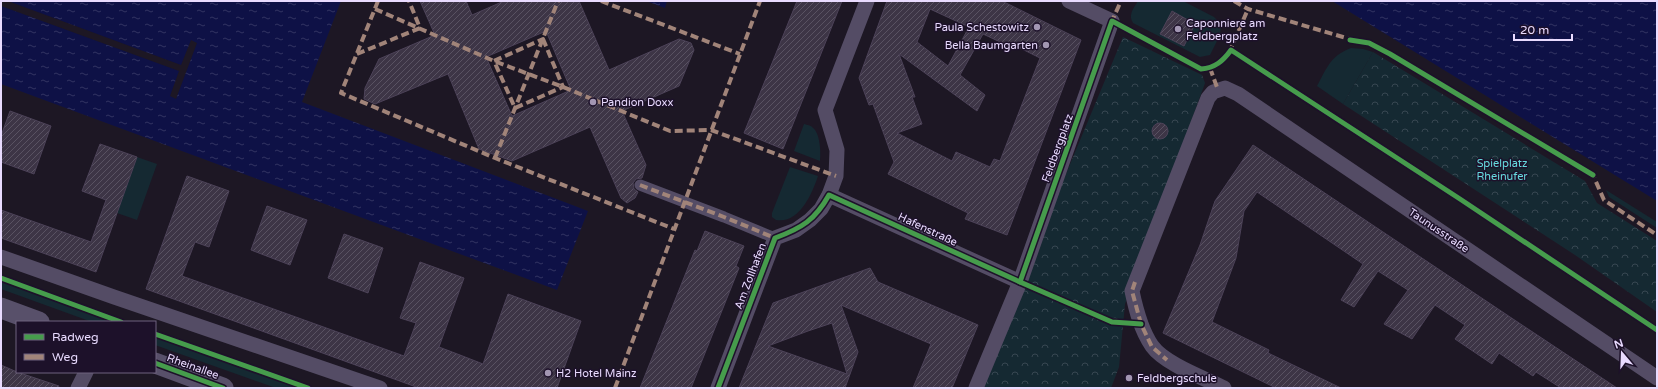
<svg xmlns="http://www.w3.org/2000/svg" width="1658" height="389" viewBox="0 0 1658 389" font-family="'Varela Round',sans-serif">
<defs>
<pattern id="park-crowns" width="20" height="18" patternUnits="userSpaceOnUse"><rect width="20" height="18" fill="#152932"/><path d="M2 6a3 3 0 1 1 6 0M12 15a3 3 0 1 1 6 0" fill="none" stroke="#374751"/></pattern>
<pattern id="water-ripples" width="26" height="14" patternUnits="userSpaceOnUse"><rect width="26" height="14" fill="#0e1146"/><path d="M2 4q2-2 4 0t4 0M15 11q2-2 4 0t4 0" fill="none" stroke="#313362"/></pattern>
<pattern id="building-hatch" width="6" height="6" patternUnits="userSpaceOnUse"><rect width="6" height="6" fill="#3d3546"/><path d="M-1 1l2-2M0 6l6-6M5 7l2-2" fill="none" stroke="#595262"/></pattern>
</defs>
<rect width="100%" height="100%" fill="#1d1724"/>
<g fill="#152932">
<path d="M1138 1H1183L1214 17 1221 24 1220 35 1210 55 1200 57 1133 23C1128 15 1133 9 1138 1Z"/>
<path d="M1351 48 1363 49 1373 52 1343 104 1317 86C1327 68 1330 56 1351 48Z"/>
<path d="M804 124C807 125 811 125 813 128 820 133 821 152 820 161L794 151Z"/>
<polygon points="137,157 157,164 137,220 117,213"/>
<path d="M790 167 818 176C812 194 799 224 776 220L772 217V213Z"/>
<polygon points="1606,190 1657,222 1657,228 1609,197"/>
<polygon points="1,281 115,322 92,322 1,289"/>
<polygon points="155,336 298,388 276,388 155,345"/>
</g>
<g fill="url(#park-crowns)">
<polygon points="1123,37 1202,75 1205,83 1125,304 1119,367 1111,388 977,388"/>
<polygon points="1373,52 1585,181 1597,203 1657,241 1657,312 1575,255 1343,104"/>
</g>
<g fill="url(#water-ripples)">
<polygon points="1,1 341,1 302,102 588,211 557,290 1,84"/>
<polygon points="646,1 667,1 665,8"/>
<polygon points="1332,1 1657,1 1657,201"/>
</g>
<polygon fill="#1d1724" points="1,1 8,1 181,65 191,40 197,43 176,99 170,96 179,71 1,6"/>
<g fill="url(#building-hatch)" stroke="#4c4258" fill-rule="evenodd">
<path d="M420 1H466L472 15 504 1H579L609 70 679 39 691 43 694 50 679 86 622 111 646 165 642 178 636 179 633 183 634 189 638 192 635 198 627 203 621 198 590 127 512 161 479 149 448 74 375 104 364 99 365 88 379 59 435 35ZM546 31 571 90 512 116 486 57Z"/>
<polygon points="797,1 842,1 783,149 744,133"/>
<path d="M887 1H1002L1081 40 1007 235 965 219 968 213 888 174 894 162 873 104 869 105 859 78ZM930 9 969 27 948 66 917 42ZM983 34 1011 47 1012 44 1040 58 1000 161 994 159 990 167 956 152 952 161 897 133 922 124 912 97H915L899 54 977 111 985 95 960 75Z"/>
<polygon points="1172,11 1195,24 1184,46 1160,34"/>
<polygon points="10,111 51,126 34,174 1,162 1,136"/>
<circle cx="1160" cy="131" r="8"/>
<polygon points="100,144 137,157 96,272 1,238 1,210 91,242 106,200 82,191"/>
<polygon points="1253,145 1519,323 1617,388 1561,388 1536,372 1533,376 1499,353 1492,364 1455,339 1465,325 1435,305 1412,339 1399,332 1384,324 1408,290 1378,271 1354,307 1341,300 1363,264 1257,192 1244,211 1236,258 1212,322 1269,350 1268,353 1341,388 1276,388 1163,333 1200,245 1215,201"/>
<polygon points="187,176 229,191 209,247 195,242 182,276 404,356 416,323 400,318 420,262 464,278 439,347 460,355 483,364 508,294 581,321 557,388 419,388 146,289"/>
<polygon points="267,206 307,220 290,265 251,250"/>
<polygon points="705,231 744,246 736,266 739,268 691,388 640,388 695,250 697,251"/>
<polygon points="344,234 383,248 368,293 328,278"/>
<path d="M870 268 878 282 978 325 952 388H913L931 344 841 305 858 352 845 388H739L773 303ZM832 323 847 374 768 346 808 331Z"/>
<polygon points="1,365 17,372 59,386 58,388 1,388"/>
</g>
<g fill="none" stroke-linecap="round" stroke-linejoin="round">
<polyline stroke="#544c65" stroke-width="11" points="640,185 724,217 775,238"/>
<g stroke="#544c65" stroke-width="15">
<polyline points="829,195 1020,282"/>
<polyline points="1,257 114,297 380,388"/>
<polyline points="78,388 86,372"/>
<polyline points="718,388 775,238 796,230 810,220 821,209 829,195 836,176 837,150 825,110 867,1"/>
<polyline points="976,388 1020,282 1112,21 1069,1"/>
<path d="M1224 388C1204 378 1165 364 1152 346 1141 330 1136 310 1132 291L1208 98 1213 92 1225 88 1238 94 1657 378"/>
</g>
<g stroke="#58506a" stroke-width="21">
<polyline points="1,308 39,322"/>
<polyline points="155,363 223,388"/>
</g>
<g stroke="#a18479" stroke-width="4" stroke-dasharray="8 4" stroke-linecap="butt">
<polyline points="378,1 341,93 495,158 674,229"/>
<polyline points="601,1 740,54"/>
<polyline points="1234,1 1248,9 1353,40"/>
<polyline points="375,9 494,61 563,87 670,131 711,130 836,176"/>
<polyline points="1114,22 1112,21 1121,1"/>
<polygon points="543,39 563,87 515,108 494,61"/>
<polyline points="1229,53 1248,9"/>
<polyline points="357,54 420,28 409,1"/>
<polyline points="1210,68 1218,90"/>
<polyline points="495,158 558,1"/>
<polyline points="1589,173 1593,175 1604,200 1657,235"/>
<polyline points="640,185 724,217 775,238"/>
<polyline points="1135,282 1132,291 1141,324 1152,347 1167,360"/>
<polyline points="615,388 760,1"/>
</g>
<defs>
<g id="cycleway">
<polyline points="1350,40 1369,43 1390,54 1593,175"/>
<polyline points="1,278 121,322"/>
<path d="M1020 282 1112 21 1201 69C1215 68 1223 61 1231 50L1460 199 1657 330"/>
<polyline points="155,334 308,388"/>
<polyline points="155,363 223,388"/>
<path d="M718 388 775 238C802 228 815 220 829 195L1020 282 1112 322 1141 324"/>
</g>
</defs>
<use href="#cycleway" stroke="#1d112a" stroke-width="8"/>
<use href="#cycleway" stroke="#469c4c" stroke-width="5"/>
</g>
<g fill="#a296b2" stroke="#1d112a" stroke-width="1.5">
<circle cx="1037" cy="27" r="4"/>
<circle cx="1178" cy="29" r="4"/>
<circle cx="1046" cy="45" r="4"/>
<circle cx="593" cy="102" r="4"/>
<circle cx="548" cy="373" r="4"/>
<circle cx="1129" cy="378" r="4"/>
</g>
<g text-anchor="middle" stroke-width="3" stroke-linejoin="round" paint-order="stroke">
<g font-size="11" fill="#e9dbff" stroke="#1d112a" text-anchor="start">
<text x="1186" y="27">Caponniere am<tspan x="1186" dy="13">Feldbergplatz</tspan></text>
<text x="1029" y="31" text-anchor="end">Paula Schestowitz</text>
<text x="1038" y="49" text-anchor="end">Bella Baumgarten</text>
<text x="601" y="106">Pandion Doxx</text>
<text x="556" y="377">H2 Hotel Mainz</text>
<text x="1137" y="382">Feldbergschule</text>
</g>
<g font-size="11" fill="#e9dbff" stroke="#1d112a">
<text transform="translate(1057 148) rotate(-70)" y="4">Feldbergplatz</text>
<text transform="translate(928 229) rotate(25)" y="4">Hafenstraße</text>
<text transform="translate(1439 230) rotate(34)" y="4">Taunusstraße</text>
<text transform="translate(750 276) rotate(-69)" y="4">Am Zollhafen</text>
<text transform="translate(193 366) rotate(20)" y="4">Rheinallee</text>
</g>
<g font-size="11" fill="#66dbdf" stroke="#1d112a">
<text x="1502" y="167">Spielplatz<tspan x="1502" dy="13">Rheinufer</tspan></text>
</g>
</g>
<rect width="1658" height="389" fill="none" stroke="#e9dbff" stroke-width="4"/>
<rect x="16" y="321" width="140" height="52" fill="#1d112a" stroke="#6f627f"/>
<rect x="24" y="334" width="20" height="6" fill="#469c4c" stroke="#6f627f"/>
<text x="52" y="341" font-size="12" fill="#e9dbff">Radweg</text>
<rect x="24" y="354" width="20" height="6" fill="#a18479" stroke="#6f627f"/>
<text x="52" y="361" font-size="12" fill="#e9dbff">Weg</text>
<g transform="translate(1622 353) rotate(341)" stroke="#1d112a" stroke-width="3" paint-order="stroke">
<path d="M0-3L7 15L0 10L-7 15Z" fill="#e9dbff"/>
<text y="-6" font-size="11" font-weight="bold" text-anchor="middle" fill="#e9dbff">N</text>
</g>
<path d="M1514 34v6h58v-6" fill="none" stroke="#e9dbff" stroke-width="2"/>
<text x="1520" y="34" font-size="12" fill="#e9dbff" stroke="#1d112a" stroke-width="3" paint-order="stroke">20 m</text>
</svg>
